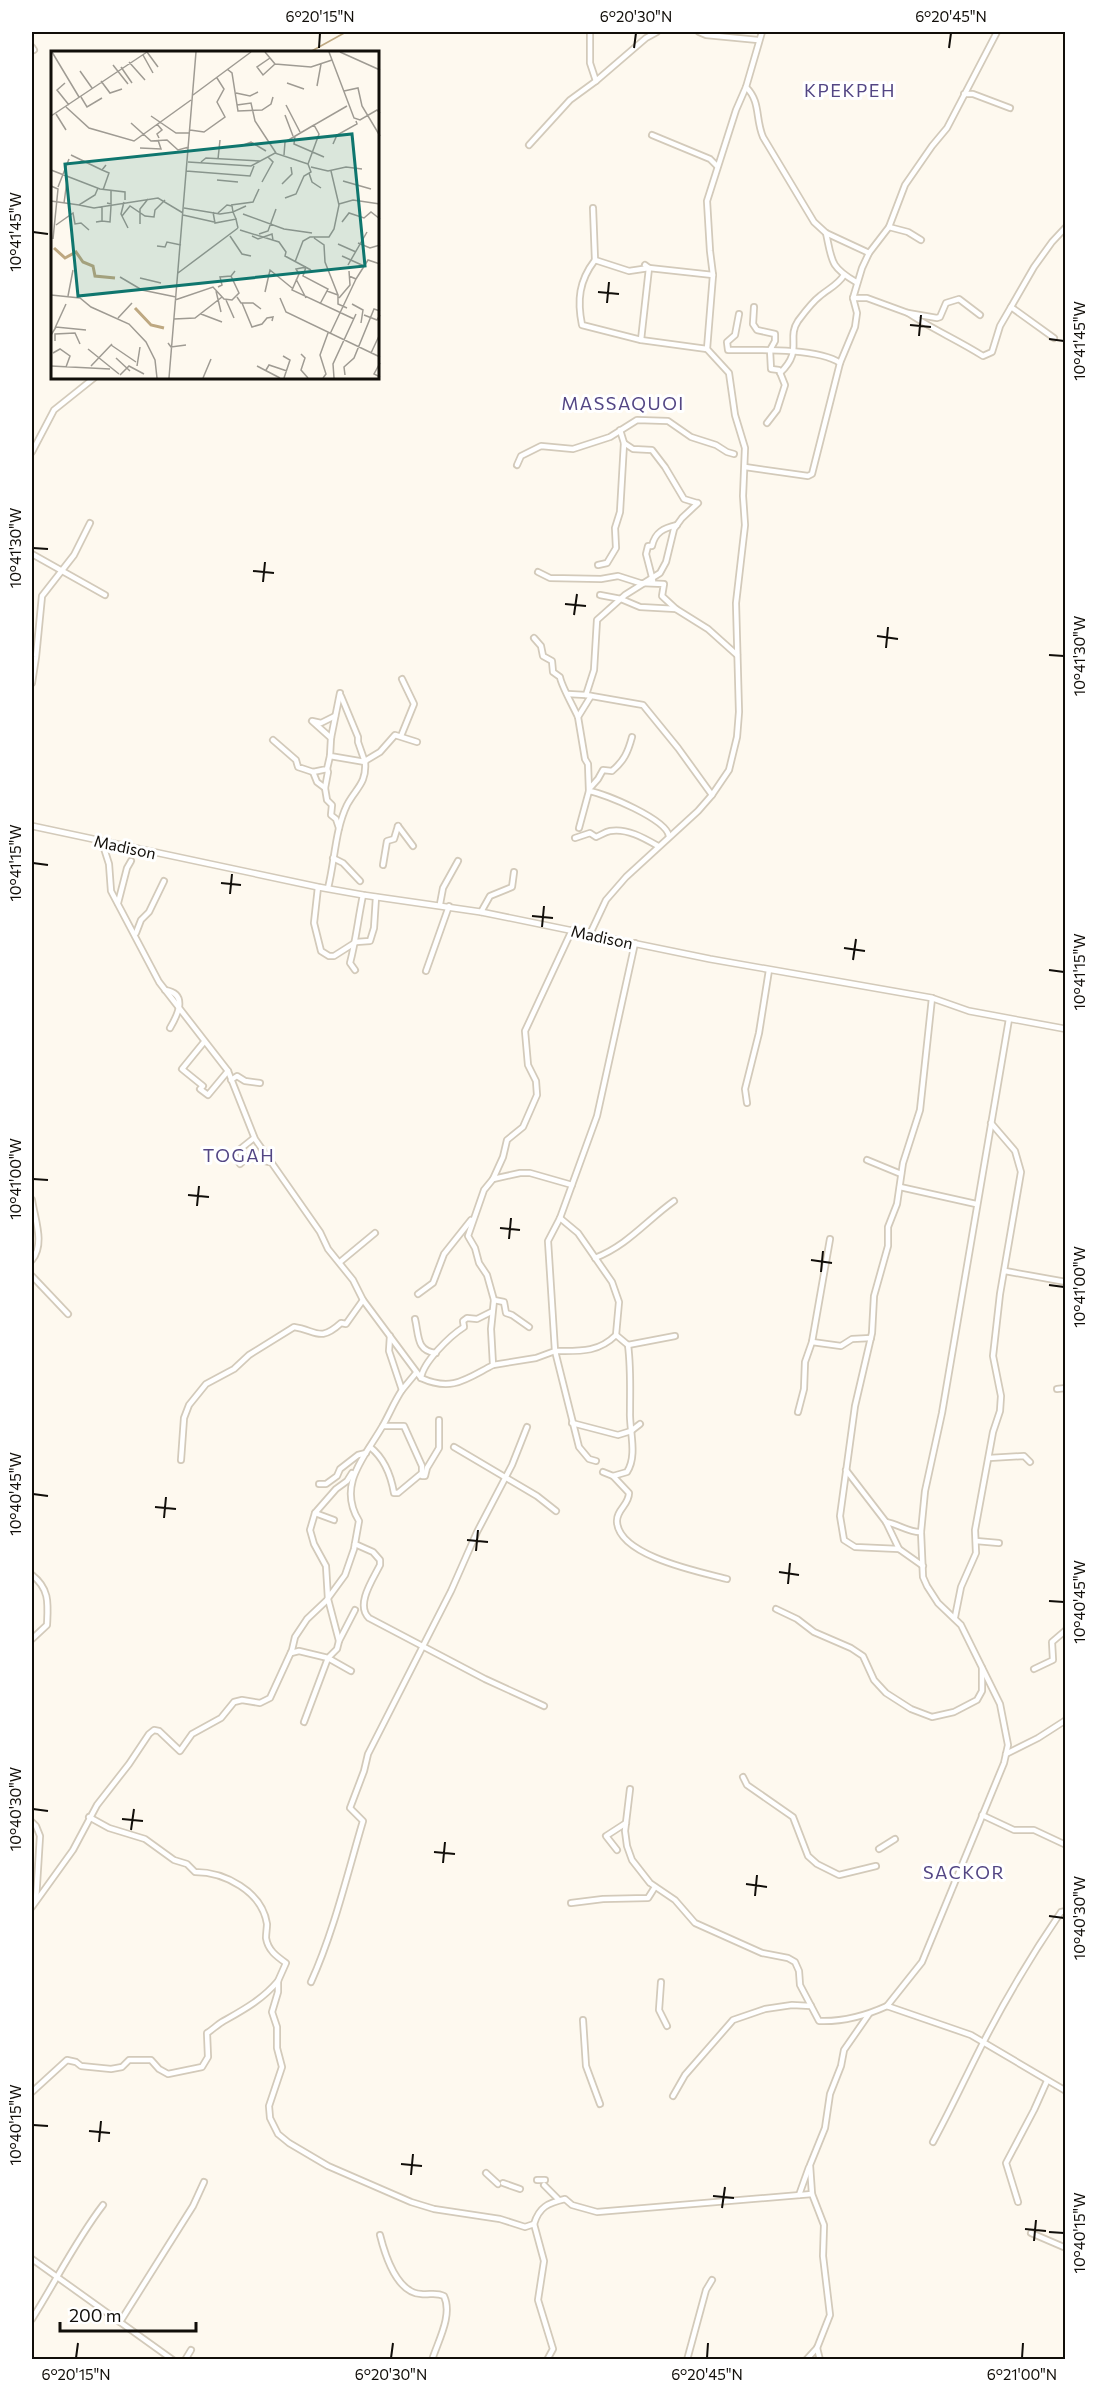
<svg xmlns="http://www.w3.org/2000/svg" width="1097" height="2391" viewBox="0 0 1097 2391" font-family="Commissioner,sans-serif">
<rect width="100%" height="100%" fill="#fef9ef"/>
<g fill="none" stroke-linecap="round" stroke-linejoin="round">
<polyline stroke="#bea881" stroke-width="1.5" points="310,52 346,32"/>
<defs>
<g id="minor">
<polyline points="699,32 706,35 758,40"/>
<path d="M762 32 746 87C761 102 755 118 763 137L814 222 826 233 869 253"/>
<polyline points="32,47 34,50"/>
<polyline points="596,81 646,38 657,32"/>
<polyline points="964,94 973,94 1010,108"/>
<polyline points="652,135 710,159 717,166"/>
<polyline points="529,145 570,100 596,81 590,63 590,32"/>
<polyline points="593,208 595,260 629,271 649,268 713,275"/>
<polyline points="889,227 908,232 921,240"/>
<path d="M826 233C832 261 830 267 856 282"/>
<path d="M595 260C579 281 577 300 582 325L641 340 707 349"/>
<polyline points="853,298 867,298 908,313 937,318 940,317 946,303 959,299 980,315"/>
<polyline points="754,307 753,324 757,330 775,334 775,341 770,350 771,369 779,370 785,385 777,410 767,423"/>
<polyline points="1011,307 1034,267 1052,242 1066,227"/>
<path d="M908 313C932 329 958 340 983 356L992 352 1000 326 1011 307 1054 338"/>
<path d="M739 314 735 335 727 342 728 350C756 350 818 348 840 363"/>
<polyline points="641,340 649,268 645,265"/>
<path d="M780 373C804 350 786 339 798 321 804 313 812 302 820 296 828 289 838 285 844 275"/>
<polyline points="620,430 624,443 633,449 652,450 665,467 684,499 697,503"/>
<polyline points="32,452 54,410 94,378"/>
<polyline points="517,465 521,456 541,446 573,449 610,437 637,420 668,421 691,437 716,445 727,452 734,454"/>
<polyline points="745,467 808,476 812,474 840,363 855,327 857,313 853,298 862,268 869,253 889,227 905,185 932,146 947,128 997,32"/>
<polyline points="698,503 682,518 674,529 666,562 660,573 625,595 597,620 594,670 586,695 643,705 678,748 712,795"/>
<polyline points="32,554 105,595"/>
<polyline points="598,565 607,563 616,548 615,528 620,512 624,443"/>
<polyline points="538,572 550,578 601,579 618,576 640,583 664,584 662,596 676,609 708,629 737,655"/>
<path d="M653 581 646 554 648 546H652C655 532 664 528 677 525"/>
<polyline points="600,595 621,599 640,607 676,609"/>
<path d="M534 638 541 646 543 656 552 661 553 672 560 677C561 685 574 708 578 717"/>
<polyline points="32,683 36,657 42,596 74,555 90,523"/>
<polyline points="568,694 586,695"/>
<polyline points="341,696 358,737 358,742 365,762"/>
<polyline points="401,736 414,704 402,679"/>
<polyline points="331,738 312,721 321,723 335,716"/>
<polyline points="273,740 296,760 298,767 313,772 327,769 330,756"/>
<polyline points="365,761 380,752 395,735 417,742"/>
<polyline points="313,772 317,782 325,788 327,800 332,805 331,815 336,819 339,828"/>
<polyline points="325,788 328,772 327,769"/>
<path d="M590 788 598 779 603 770 612 771C624 761 628 752 632 737"/>
<polyline points="589,791 588,764 585,759 578,717 591,696"/>
<polyline points="398,826 413,846"/>
<path d="M579 828 589 791C606 794 666 819 669 836"/>
<path d="M575 838 590 833 596 837C601 835 605 832 610 831 627 828 644 838 658 846"/>
<path d="M102 842 109 864 111 891 159 982 228 1071 255 1139 320 1232 328 1249 353 1280 363 1300 421 1378C452 1392 466 1379 493 1365L491 1329 494 1300 487 1275 479 1263 475 1248 468 1236 484 1190 493 1179 520 1173H530L572 1185"/>
<polyline points="333,858 343,863 360,881"/>
<polyline points="383,865 387,841 394,839 398,826"/>
<polyline points="318,887 314,923 321,951 329,956 334,956 356,942 370,941 374,928 376,897"/>
<path d="M328 888C335 860 335 830 347 805 356 788 367 783 365 762L330 756 331 738 340 693"/>
<polyline points="118,903 127,868 131,861"/>
<polyline points="440,904 443,888 458,861"/>
<polyline points="481,912 490,896 512,887 514,872"/>
<polyline points="136,933 141,920 149,912 164,881"/>
<polyline points="590,934 606,900 626,877 698,811 712,795 729,770 737,737 739,712 736,603 745,525 743,496 745,448 735,415 729,373 707,349 713,275 710,251 707,201 736,110 746,87"/>
<path d="M355 970 350 963C356 940 358 919 363 895"/>
<polyline points="426,971 449,906"/>
<path d="M165 990C189 994 177 1016 170 1028"/>
<polyline points="204,1042 182,1069 203,1086 200,1089 208,1095 228,1071"/>
<polyline points="231,1080 237,1076 245,1081 260,1083"/>
<polyline points="747,1103 745,1089 759,1033 769,970"/>
<polyline points="254,1138 234,1154 240,1164 248,1157 269,1162"/>
<polyline points="867,1160 901,1174"/>
<polyline points="493,1179 503,1157 507,1140 523,1127 537,1095 536,1081 528,1065 525,1031 572,930"/>
<polyline points="900,1187 976,1204"/>
<path d="M32 1200C35 1220 45 1244 32 1260"/>
<path d="M560 1218 578 1233 612 1282 619 1302 616 1335C598 1353 579 1351 555 1351L579 1447 589 1459 596 1461"/>
<path d="M595 1258C628 1245 646 1221 674 1201"/>
<polyline points="340,1262 375,1233"/>
<polyline points="1005,1271 1066,1282"/>
<polyline points="32,1276 68,1314"/>
<polyline points="418,1294 433,1283 444,1254 471,1220"/>
<polyline points="494,1300 504,1302 506,1313 512,1315 529,1327"/>
<path d="M415 1319C419 1335 416 1351 436 1353"/>
<polyline points="390,1336 389,1351 402,1390 416,1373"/>
<polyline points="812,1342 841,1346 852,1339 871,1338"/>
<polyline points="628,1345 675,1336"/>
<polyline points="493,1365 536,1358 555,1351 548,1241 560,1218 597,1116 635,943"/>
<path d="M421 1378C423 1362 450 1336 464 1327L463 1321 467 1318 477 1319 491 1312"/>
<polyline points="1057,1389 1066,1388"/>
<polyline points="798,1412 804,1389 805,1362 812,1342 830,1239"/>
<polyline points="572,1423 618,1435 631,1431 640,1424"/>
<path d="M370 1447C384 1458 391 1476 394 1493H398L422 1473V1466L404 1426H383"/>
<polyline points="454,1447 537,1496 556,1511"/>
<polyline points="989,1458 1024,1456 1030,1462"/>
<path d="M181 1460 184 1418 189 1405 206 1384 234 1369 249 1355 294 1327C316 1330 319 1343 341 1323L346 1324 363 1300"/>
<polyline points="846,1470 886,1522 899,1549"/>
<path d="M603 1472 613 1476 629 1493C629 1505 616 1510 617 1522 619 1556 700 1572 727 1579"/>
<polyline points="422,1473 422,1476 425,1476 427,1468 439,1448 439,1420"/>
<path d="M613 1476 627 1472C638 1455 629 1430 630 1411 630 1388 631 1368 628 1345L616 1335"/>
<polyline points="319,1484 326,1484 337,1476 340,1469 358,1455 366,1453"/>
<polyline points="315,1513 334,1520"/>
<path d="M886 1522C898 1524 910 1533 921 1532"/>
<polyline points="976,1541 999,1543"/>
<path d="M355 1544 373 1552 380 1560V1565C373 1579 355 1605 369 1618L485 1679 544 1706"/>
<polyline points="923,1566 899,1549 855,1547 844,1540 840,1516 855,1406 872,1333 874,1296 888,1246 888,1227 897,1204 903,1163 920,1110 932,998"/>
<path d="M32 1575C50 1589 48 1604 47 1625L32 1639"/>
<polyline points="776,1609 797,1619 814,1632 851,1648 863,1656 874,1680 886,1693 911,1709 932,1717 954,1712 977,1700 982,1691 982,1668"/>
<polyline points="955,1617 961,1587 976,1553 975,1530 993,1432 1000,1411 1001,1396 993,1356 1000,1294 1021,1172 1015,1151 991,1123"/>
<polyline points="339,1641 355,1610"/>
<polyline points="291,1653 299,1651 328,1658 337,1649 339,1641 328,1599 326,1566 314,1544 310,1530 315,1513 336,1489 347,1481 352,1473"/>
<polyline points="1034,1669 1053,1660 1052,1642 1066,1630"/>
<polyline points="304,1722 328,1658 351,1671"/>
<polyline points="1006,1754 1038,1738 1066,1720"/>
<polyline points="743,1777 747,1785 793,1817 808,1856 817,1864 839,1875 876,1866"/>
<path d="M630 1789 625 1831 627 1846 632 1860 650 1883 675 1900 695 1923 762 1953 788 1958 795 1962 799 1971 800 1985 819 2021C843 2022 865 2016 887 2006L971 2035 1066 2091"/>
<polyline points="982,1815 1014,1830 1034,1830 1066,1845"/>
<path d="M89 1817 109 1828 145 1839 174 1860 187 1864 195 1872C224 1872 262 1891 267 1924 267 1928 266 1933 266 1938 268 1950 276 1956 286 1963L278 1981V1992L272 2012 277 2027V2048L282 2067 269 2106 270 2118 278 2134 289 2143 328 2166 411 2202 434 2209 500 2219 525 2227 534 2224C539 2207 548 2203 565 2199L572 2205 597 2212 812 2194"/>
<polyline points="32,1822 36,1826 40,1836 36,1900"/>
<polyline points="879,1849 895,1839"/>
<polyline points="617,1850 606,1836 626,1823"/>
<polyline points="571,1903 603,1899 648,1898 655,1887"/>
<path d="M32 1907 73 1850 97 1805 129 1764 149 1734 154 1730 159 1731 180 1751 192 1734 221 1718 234 1702 242 1700 260 1703 270 1698 292 1650 295 1637 307 1619 326 1601 345 1575 354 1549 359 1521C337 1485 364 1458 382 1427 389 1415 394 1402 402 1390"/>
<path d="M311 1982C334 1931 347 1875 363 1821L350 1808 364 1771 368 1754 451 1591 477 1532 512 1465 527 1427"/>
<polyline points="661,1982 659,2010 667,2026"/>
<polyline points="887,2006 922,1962 1004,1763 1008,1745 1000,1704 961,1625 938,1603 927,1586 923,1577 921,1532 925,1491 942,1413 1009,1019"/>
<polyline points="583,2020 586,2066 600,2104"/>
<path d="M32 2092 67 2060 76 2062 81 2066 111 2069 122 2067 129 2060H151L159 2069 168 2074 202 2067 208 2057 207 2033C212 2030 217 2025 222 2022 243 2010 262 2000 278 1981"/>
<polyline points="673,2096 685,2075 733,2020 765,2009 792,2005 811,2006"/>
<path d="M933 2142C951 2109 966 2076 983 2043 1006 1998 1033 1953 1061 1912L1066 1911"/>
<polyline points="486,2173 498,2184"/>
<polyline points="537,2180 545,2180"/>
<polyline points="503,2183 520,2189"/>
<polyline points="544,2185 558,2199"/>
<polyline points="799,2195 809,2167"/>
<polyline points="1018,2202 1006,2163 1034,2110 1047,2081"/>
<polyline points="534,2224 544,2261 538,2300 553,2349 547,2360"/>
<polyline points="1031,2233 1066,2248"/>
<path d="M380 2235C385 2255 397 2293 421 2294 430 2295 436 2292 444 2296 453 2315 438 2341 432 2360"/>
<polyline points="32,2259 173,2360"/>
<path d="M32 2319C56 2281 76 2240 103 2205"/>
<polyline points="120,2322 193,2206 204,2182"/>
<polyline points="817,2348 820,2360"/>
<polyline points="185,2360 191,2350"/>
<polyline points="687,2360 706,2290 712,2280"/>
<polyline points="806,2360 817,2348 830,2315 823,2256 824,2225 812,2194 810,2165 825,2128 830,2094 841,2066 844,2050 869,2014"/>
</g>
<polyline id="tertiary" points="32,826 318,887 363,895 481,912 710,959 932,998 969,1011 1066,1029"/>
</defs>
<use href="#minor" stroke="#d3caba" stroke-width="8"/>
<use href="#tertiary" stroke="#d3caba" stroke-width="8"/>
<use href="#minor" stroke="#fff" stroke-width="4.5"/>
<use href="#tertiary" stroke="#fff" stroke-width="5"/>
</g>
<path fill="none" stroke="#110e09" stroke-width="2" d="M319 48 320 33M634 48 636 33M949 48 951 33M33 232 48 234M598 292 619 294M607 303 609 282M910 325 931 327M919 336 921 315M1049 339 1064 341M33 548 48 549M253 571 274 573M263 582 265 562M565 604 586 606M574 615 577 594M877 636 898 639M886 648 888 627M1049 655 1064 656M33 863 48 865M221 883 241 885M230 894 232 874M532 916 553 918M542 927 544 906M844 948 865 951M853 960 856 939M1049 970 1064 972M33 1179 48 1180M188 1195 209 1197M197 1206 199 1186M500 1228 520 1230M509 1239 511 1218M811 1260 832 1263M821 1272 823 1251M1049 1285 1064 1287M33 1494 48 1496M155 1507 176 1509M164 1518 166 1497M467 1540 488 1542M476 1551 478 1530M779 1572 799 1575M788 1584 790 1563M1049 1601 1064 1602M33 1809 48 1811M122 1819 143 1821M131 1830 134 1809M434 1852 455 1854M443 1863 445 1842M746 1884 767 1887M755 1896 757 1875M1049 1916 1064 1918M33 2125 48 2126M89 2131 110 2133M99 2142 101 2121M401 2164 422 2166M411 2175 413 2154M713 2196 734 2198M722 2208 725 2187M1025 2229 1046 2231M1049 2232 1064 2233M1034 2241 1036 2220M76 2358 78 2343M391 2358 393 2343M707 2358 708 2343M1022 2358 1023 2343"/>
<g text-anchor="middle" stroke-width="6" stroke-linejoin="round" paint-order="stroke">
<g font-size="16" fill="#110e09" stroke="#fff">
<text transform="translate(125 847) rotate(12)" y="6">Madison</text>
<text transform="translate(602 937) rotate(12)" y="6">Madison</text>
</g>
<g font-size="18" letter-spacing="1.5" fill="#534684" stroke="#fff">
<text x="850" y="97">KPEKPEH</text>
<text x="623" y="410">MASSAQUOI</text>
<text x="239" y="1162">TOGAH</text>
<text x="964" y="1879">SACKOR</text>
</g>
</g>
<g transform="translate(51 51)">
<rect width="328" height="328" fill="#fef9ef"/>
<path fill="none" stroke="#bea881" stroke-width="3" d="M3 197 14 207 25 201 32 211 42 215 44 225 64 227M84 257 100 274 113 277"/>
<path fill="none" stroke="#9f9b93" stroke-width="1.5" d="M1 1 28 46M96 1 107 16M214 1 224 13 212 24 206 16 219 7M278 1 303 67 309 69 326 59 329 62M289 1 329 19M92 4 102 22M78 11 94 29M224 13 260 16 281 9M62 14 77 33M70 16 81 32M176 18 181 22 187 60 211 59 220 53 222 46M29 20 41 37M50 30 59 42 71 38M14 32 6 39 18 54M236 32 253 38M266 35 270 13M293 40 307 37 311 55 329 85M185 42 199 45 207 41M142 44 200 1M30 46 36 56 51 47M186 54 200 52 204 70 225 102M235 54 249 81M15 56 38 77 83 90 140 49M5 63 15 79M234 64 242 85M0 65 96 1M100 65 125 82H139M80 72 100 90 116 89 127 99 138 96M106 73 111 79 106 83 108 87M139 79 153 81 174 66 166 51 173 38 166 27M244 85 243 93 273 106M282 93 286 84 306 73 305 70M190 95 200 91 215 100M89 97 110 98 107 89M20 104 51 119M233 104 234 91 263 74M167 108 169 89M137 111 200 115 224 102 257 113M150 111 155 107 209 110M260 116 277 120 295 116 311 118M0 119 49 138 74 141V149M135 120 199 125 203 115M258 122 261 131 270 137M166 129 187 131M292 130 320 138M211 131 222 111 217 106M231 133 241 123 240 116M0 135 7 138 2 188M7 136 18 108M52 139 58 122 51 119 55 114M234 147 245 143 253 125 260 121 257 113 268 83 263 74 296 55M0 150 28 154 44 144 47 137M73 151 70 163 77 177M13 152 16 130M56 152 60 153V139M288 153 302 149 329 153M28 154 43 157 107 147 132 162M180 154 202 151 208 138M133 157 169 163 182 161 185 168M162 161 164 172 185 168 187 177M167 162 176 154 181 155 182 161 195 155M192 163 233 178 261 182M132 164 163 171M71 165 79 155 94 165 103 166 104 159 114 149M51 170 59 171 60 155M45 171 51 170V156M291 171 298 162 313 167 320 161 329 168M89 173V158L97 148M5 174 22 162 24 173 30 172 38 179M189 179 228 191 235 201 234 205 260 219M208 183 217 180 225 158M179 185 191 203 200 205M201 185 207 188 221 183 222 189M263 187 273 194 274 211 287 244M307 192 319 197 329 194M287 193 305 201M106 195 114 196 116 191 130 194M291 205 313 215M244 211 252 190 259 186H278L283 178 288 154 280 120M297 214 316 181M255 216 245 218 248 223 241 239 303 268M255 216 252 225 277 238 269 253M127 222 187 177M69 226 91 239 125 246M89 227 110 232M245 228 255 247M305 228 317 209 329 213M167 236 171 234 169 226 180 225M165 240 170 261M276 240 287 244V253L296 257M214 241 219 219 241 237M0 244 29 247 40 256 78 273 95 291 104 309 106 327M17 245 22 219M186 246 190 252H202L210 258M229 247 235 261 329 306M288 247 299 234 298 220M124 249 162 236 173 248 181 249 188 242 180 225 184 220M175 249 183 267M191 252 201 276 211 273 216 267 222 266 221 270M301 253 312 259 310 272M150 263 171 271M313 264 326 269 329 264M67 267 81 252M123 268 144 267 171 246M4 277 15 253M279 283 305 228 298 225M0 284 5 276 35 279M4 290V283L24 282 29 293M117 292 120 296 135 294M60 294 85 311M37 298 68 323M2 302 9 298 19 305 15 316M320 302 328 285M250 303 254 307 250 319 257 327M232 305 239 309 233 327M65 307 79 320M329 312 323 323 329 326M0 315 59 318M40 315 61 293M86 315 89 296M206 315 229 327M215 319 218 314 236 320M69 324 78 315 93 323M294 324 293 316 303 307 323 258 329 260M118 327 145 1M152 327 160 308M272 327 275 323 269 304 277 282M283 327 282 313 305 263"/>
<path fill="#0f766e" fill-opacity="0.15" stroke="#0f766e" stroke-width="3" d="M301 83 314 215 27 245 14 113Z"/>
<rect width="328" height="328" fill="none" stroke="#110e09" stroke-width="3"/>
</g>
<rect width="1097" height="2391" fill="none" stroke="#ffffff" stroke-width="66"/>
<path d="M60 2322v9h136v-9" fill="none" stroke="#110e09" stroke-width="3"/>
<text x="69" y="2322" font-size="18" fill="#110e09" stroke="#ffffff" stroke-width="4.5" paint-order="stroke">200 m</text>
<rect x="33" y="33" width="1031" height="2325" fill="none" stroke="#110e09" stroke-width="2"/>
<g font-size="15" text-anchor="middle" fill="#110e09">
<text x="320" y="22">6°20'15"N</text>
<text x="636" y="22">6°20'30"N</text>
<text x="951" y="22">6°20'45"N</text>
<text transform="translate(16 232) rotate(-90)" y="5">10°41'45"W</text>
<text transform="translate(1080 341) rotate(-90)" y="5">10°41'45"W</text>
<text transform="translate(16 548) rotate(-90)" y="5">10°41'30"W</text>
<text transform="translate(1080 656) rotate(-90)" y="5">10°41'30"W</text>
<text transform="translate(16 863) rotate(-90)" y="5">10°41'15"W</text>
<text transform="translate(1080 972) rotate(-90)" y="5">10°41'15"W</text>
<text transform="translate(16 1179) rotate(-90)" y="5">10°41'00"W</text>
<text transform="translate(1080 1287) rotate(-90)" y="5">10°41'00"W</text>
<text transform="translate(16 1494) rotate(-90)" y="5">10°40'45"W</text>
<text transform="translate(1080 1602) rotate(-90)" y="5">10°40'45"W</text>
<text transform="translate(16 1809) rotate(-90)" y="5">10°40'30"W</text>
<text transform="translate(1080 1918) rotate(-90)" y="5">10°40'30"W</text>
<text transform="translate(16 2125) rotate(-90)" y="5">10°40'15"W</text>
<text transform="translate(1080 2233) rotate(-90)" y="5">10°40'15"W</text>
<text x="76" y="2380">6°20'15"N</text>
<text x="391" y="2380">6°20'30"N</text>
<text x="707" y="2380">6°20'45"N</text>
<text x="1022" y="2380">6°21'00"N</text>
</g>
</svg>
